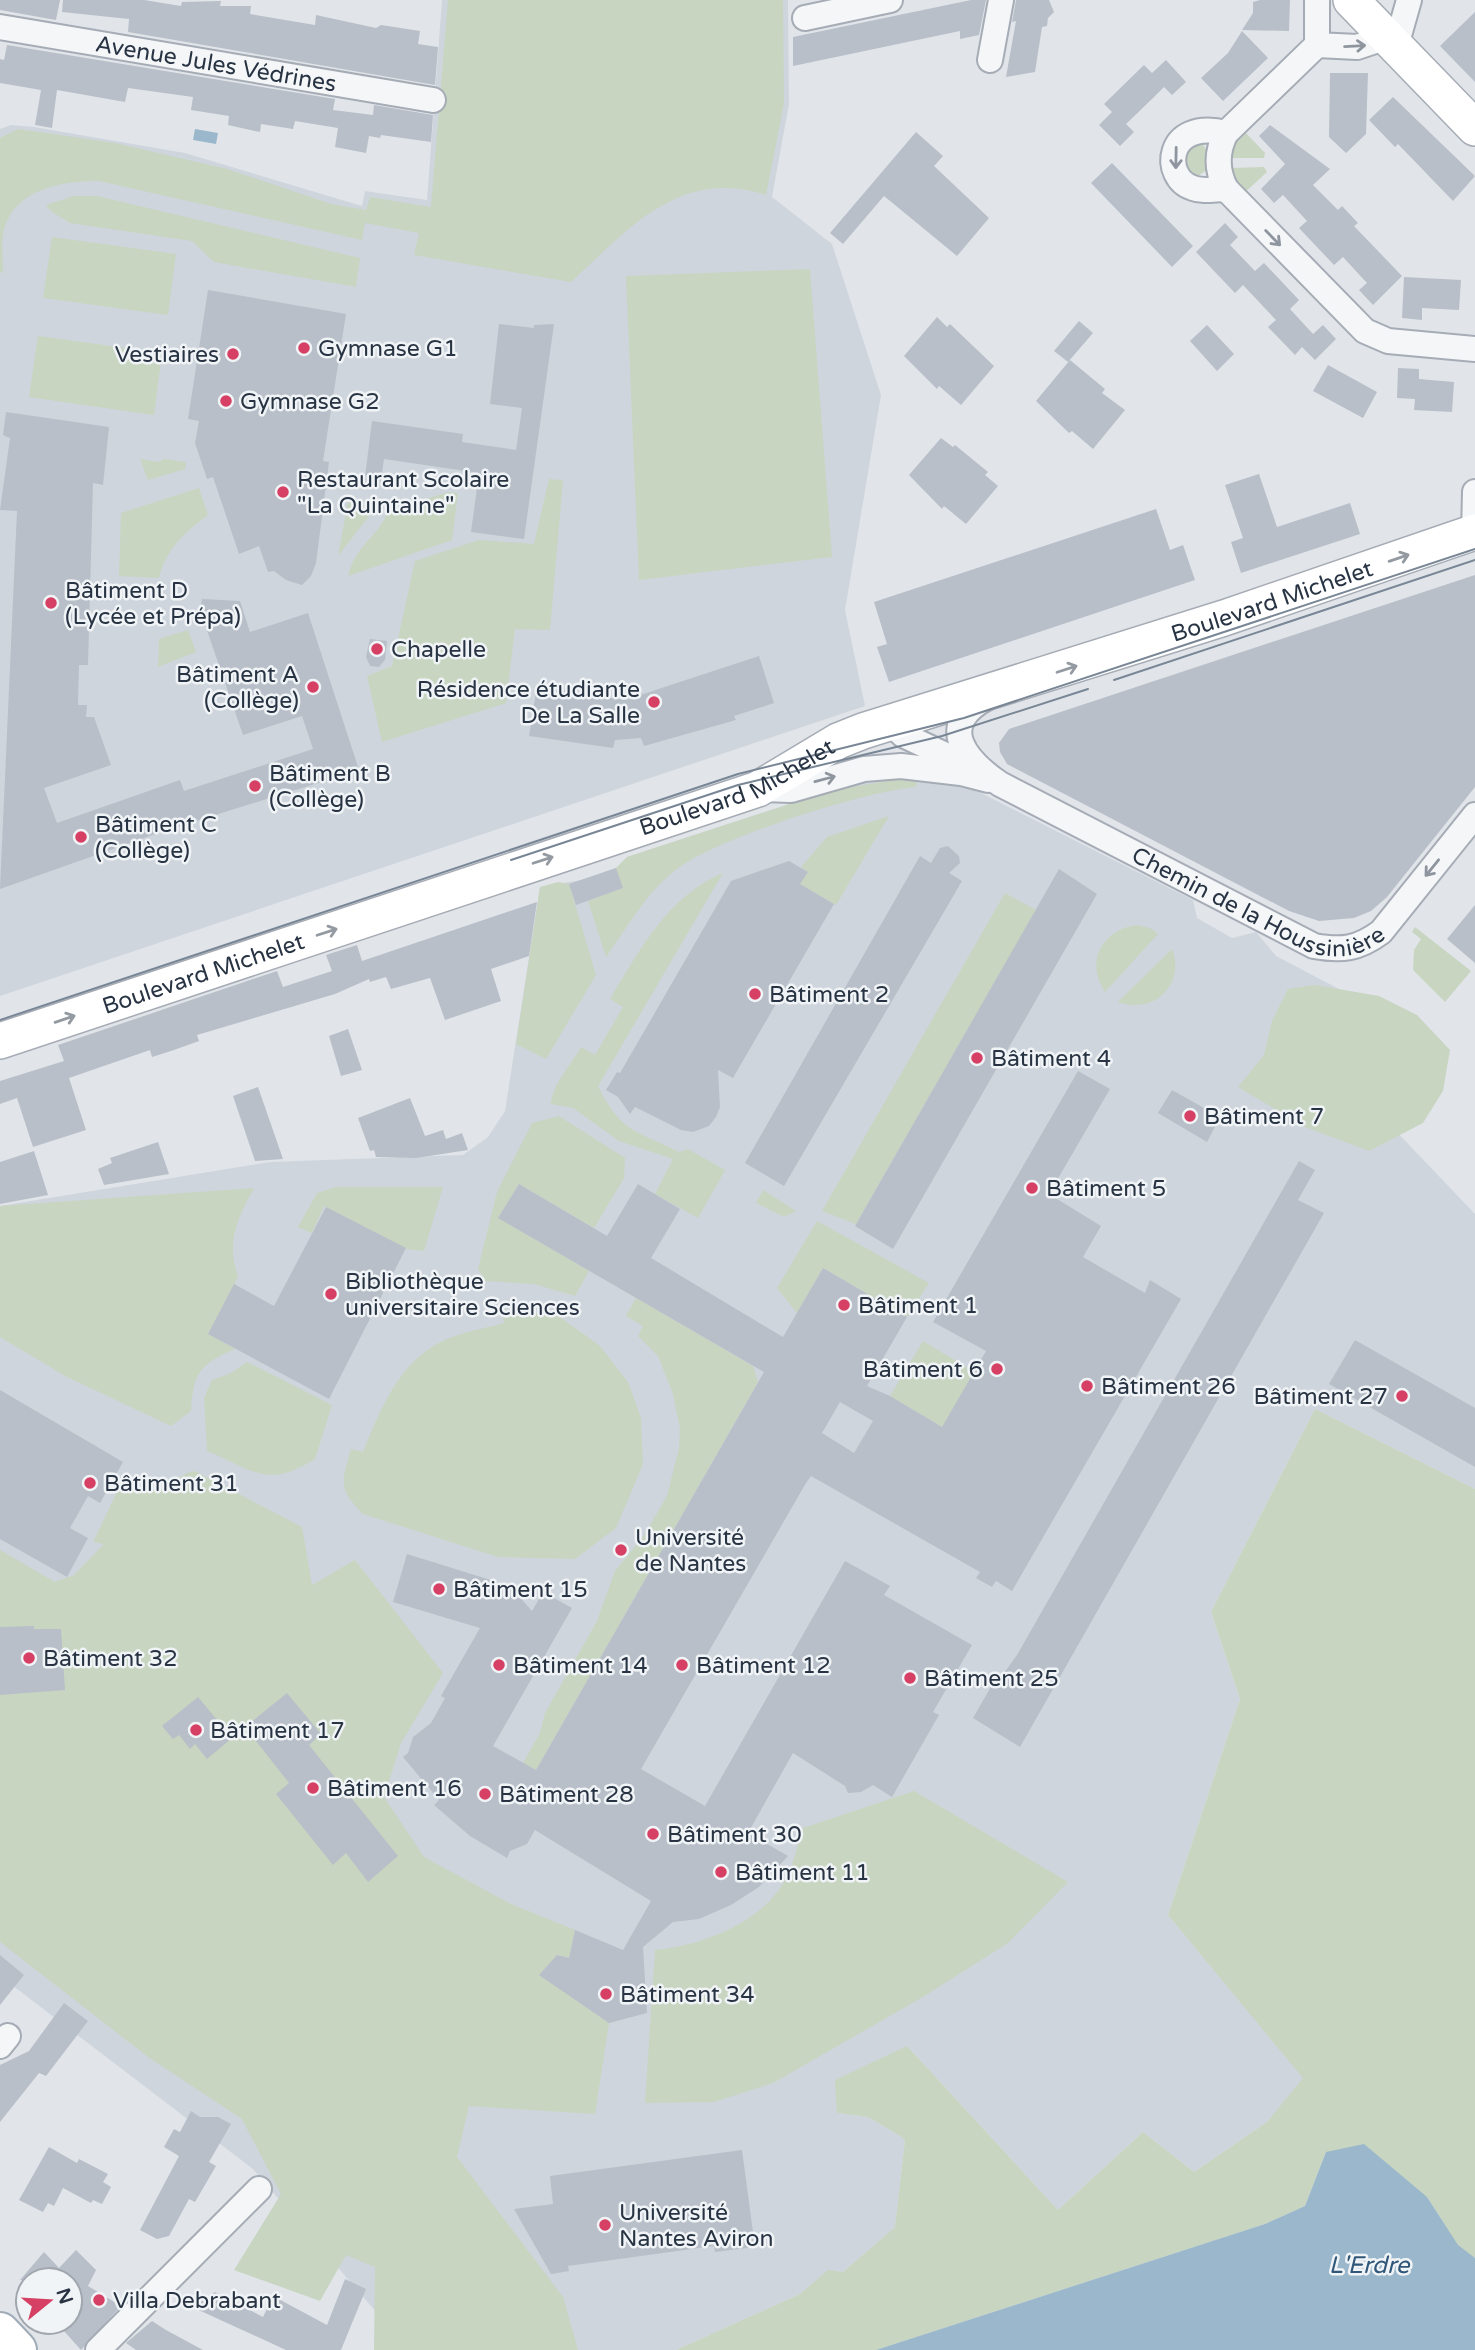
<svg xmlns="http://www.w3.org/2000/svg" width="1475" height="2350" viewBox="0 0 1475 2350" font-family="'Varela Round',sans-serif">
<rect width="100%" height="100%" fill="#e1e5ea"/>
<g fill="#cfd5dc">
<polygon points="442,0 788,0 789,104 772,197 832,244 881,395 845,610 865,706 0,996 0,129 11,125 34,127 185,153 362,206 365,191 427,200"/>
<polygon points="907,779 953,784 979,792 1193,900 1197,918 1232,938 1256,932 1276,956 1339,989 1407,1035 1394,1129 1475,1214 1475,1489 1315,1409 1211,1612 1240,1699 1168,1915 1304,2078 1267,2122 1194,2172 1143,2132 1058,2210 907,2046 837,2113 868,2117 905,2139 895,2227 843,2272 828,2271 800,2294 676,2350 409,2350 253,2169 0,1976 0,1206 270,1162 463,1155 488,1137 505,1111 540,887 581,880 616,868 627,857 832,790 863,783"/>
</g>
<g fill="#c8d5c1">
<path d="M448 0H783L784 103 766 195C679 167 629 229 571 282L414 255 419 233 365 223 362 240 99 181C63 181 16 188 4 229 1 242 3 259 3 273L0 272V138L18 129 115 143 227 169 331 204 366 210 370 197 431 207Z"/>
<polygon points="1244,131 1265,153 1264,158 1229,158 1237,137"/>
<polygon points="1201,142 1208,152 1209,168 1197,177 1190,175 1184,162 1184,152"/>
<polygon points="1264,167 1267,172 1241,196 1230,168"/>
<polygon points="74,196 97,196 360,258 356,287 214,262 192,241 70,223 52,212 46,205"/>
<polygon points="52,237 176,254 168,315 43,298"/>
<polygon points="810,269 832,557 639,580 626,276"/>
<polygon points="38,336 162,353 154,415 29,397"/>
<polygon points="140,459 159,462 164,459 186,462 185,469 148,480"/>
<polygon points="549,479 563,480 550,630 515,629 506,703 382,742 367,676 392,666 415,561 479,540 534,544"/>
<path d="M199 488 208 515C185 532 166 549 159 578L119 576 121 513Z"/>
<path d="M448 492 458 493 452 540 348 576C356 544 378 538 388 511Z"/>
<polygon points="348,502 373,511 338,556"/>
<polygon points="188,630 196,652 158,667 159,639"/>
<path d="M894 780H917L916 787C865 791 709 840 672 873 645 895 626 929 606 957L588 901 622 888 616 868 627 857 832 790Z"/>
<polygon points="889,816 836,905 800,884 808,872 801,867 827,837"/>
<path d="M723 873 598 1086C622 1134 636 1130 679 1152L688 1149 725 1170 698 1218 655 1194 673 1159 619 1141 573 1108 551 1104C552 1085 571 1065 581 1047L595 1055 623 1007 610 999C639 951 668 896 723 873Z"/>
<polygon points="558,882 569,884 596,975 546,1059 516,1044 540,887"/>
<polygon points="1005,893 1036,910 856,1224 822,1211"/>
<path d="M1136 925 1150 928 1158 934 1105 992C1085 962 1101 931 1136 925Z"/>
<polygon points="1415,927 1471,971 1445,1002 1413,970 1414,950 1421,939 1412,932"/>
<path d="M1172 949C1186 985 1153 1015 1118 1002Z"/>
<polygon points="1315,985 1379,996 1417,1015 1450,1050 1443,1091 1423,1123 1369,1151 1305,1127 1238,1087 1264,1055 1272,1021 1288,989"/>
<polygon points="559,1116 625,1158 624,1178 594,1228 519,1184 499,1218 589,1271 575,1296 534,1284 485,1281 478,1269 497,1192 532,1123"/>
<polygon points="336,1187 443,1187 424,1251 407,1249 324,1206 312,1233 298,1227 317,1193"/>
<path d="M254 1188C237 1219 226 1241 238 1277L208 1334 235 1349C200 1364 193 1373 191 1411L171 1426 67 1377 0 1337V1206Z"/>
<polygon points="763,1190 796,1211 784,1217 756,1203"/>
<polygon points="817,1221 929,1283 907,1317 823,1268 797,1313 777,1288"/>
<polygon points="636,1298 753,1366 758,1382 536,1770 523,1763 540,1733 545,1713 597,1621 615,1571 643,1537 667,1496 679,1448 680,1428 673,1394 658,1356 638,1336 643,1326 626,1316"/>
<path d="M501 1309 558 1316 599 1345 628 1382 641 1418 643 1464 616 1528 575 1559 498 1557 363 1514C337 1488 342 1481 351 1449L363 1452C380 1411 398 1363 441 1342 459 1332 484 1329 504 1323Z"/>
<polygon points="923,1341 976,1373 942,1427 890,1396"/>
<path d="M247 1362 332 1405 315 1459C267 1489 255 1471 207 1451L204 1398 212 1380 231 1373Z"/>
<polygon points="1315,1409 1475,1489 1475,2258 1458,2246 1427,2197 1326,2152 1305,2206 1265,2224 876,2350 676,2350 800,2294 828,2270 843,2272 895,2227 905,2139 868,2117 837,2113 835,2080 907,2046 1058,2210 1143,2132 1194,2172 1267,2122 1303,2078 1168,1915 1240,1699 1211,1612"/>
<path d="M195 1471 302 1527 312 1585 355 1560 443 1673 401 1743 384 1797 424 1857 511 1904 575 1930 569 1958 557 1955 540 1975 609 2023 595 2114 469 2106 457 2157 563 2297 578 2350H374L375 2267 346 2255 320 2301 234 2270 281 2194 242 2119 148 2057 0 1942V1550L55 1582 74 1575 104 1544 93 1542 119 1488C136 1493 153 1494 170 1484 179 1478 184 1473 195 1471Z"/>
<path d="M914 1791 1068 1882 1008 1943 923 1997 773 2083 714 2102 645 2103 655 1950C701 1946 762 1923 785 1880 794 1865 797 1845 803 1828Z"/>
</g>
<g fill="#9ab7cc">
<polygon points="195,129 218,133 216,144 193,140"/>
<polygon points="1364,2144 1427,2197 1458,2245 1475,2258 1475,2350 876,2350 1265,2224 1305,2206 1326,2152"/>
</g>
<g fill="#b8bfc8" fill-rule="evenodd">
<polygon points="0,0 60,0 56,20 0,10"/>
<polygon points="63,0 144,0 181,6 182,2 221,1 220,6 251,6 250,14 315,25 316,15 376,28 381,25 420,31 418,44 438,47 435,85 128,32 129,19 62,12"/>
<polygon points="971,0 986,0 979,35 960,39 960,31 793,66 793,37"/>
<polygon points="1016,0 1049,0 1054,12 1048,18 1047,26 1042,27 1035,72 1006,77 1016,21 1012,22"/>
<polygon points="1260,0 1290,0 1289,31 1242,30 1253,13 1253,2"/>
<polygon points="1475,12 1475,82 1440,46"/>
<polygon points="1242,31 1268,58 1223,101 1201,78 1228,53"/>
<polygon points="7,45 335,99 333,110 373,115 374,105 433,115 431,142 381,135 380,138 369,136 366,153 335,147 338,128 295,121 293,129 261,124 260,132 228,125 229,116 191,110 193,97 128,88 125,102 57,90 52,128 35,125 41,90 0,83 0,59 4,60"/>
<polygon points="1166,60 1186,82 1172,95 1164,87 1152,99 1126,124 1134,132 1120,146 1099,125 1112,112 1104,104 1144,65 1152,73"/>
<polygon points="1330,73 1368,73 1366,134 1346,153 1329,137"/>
<polygon points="1393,97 1475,176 1453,201 1398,144 1395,147 1369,120"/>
<polygon points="1270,125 1330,169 1313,185 1338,210 1342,206 1358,223 1354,226 1402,276 1373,305 1359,290 1367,283 1354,269 1343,257 1334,265 1299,228 1307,221 1283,195 1274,203 1261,189 1285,164 1259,136"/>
<polygon points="916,132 943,156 934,166 989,218 957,256 884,196 843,244 830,233"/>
<polygon points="1112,163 1193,246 1172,267 1091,183"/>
<polygon points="1225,223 1238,237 1230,245 1255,271 1264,263 1299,300 1290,309 1313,334 1323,325 1336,339 1315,360 1302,347 1295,355 1268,327 1276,320 1243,285 1235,293 1196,252"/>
<polygon points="1404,277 1461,280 1459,310 1422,308 1422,320 1402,318"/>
<polygon points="208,290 346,314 323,461 329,462 316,563 311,576 302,585 286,580 274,571 268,572 259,546 239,554 213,477 207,479 195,443 199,421 188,419"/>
<polygon points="937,317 947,327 950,324 994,366 961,405 939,386 937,389 904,356"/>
<polygon points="1079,321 1093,333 1068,362 1054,351"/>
<polygon points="499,324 534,328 534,325 554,324 524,539 471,532 479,473 384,459 380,487 364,485 372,421 463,434 462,442 516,450 522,408 490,404"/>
<polygon points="1207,325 1234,354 1217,371 1190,341"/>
<polygon points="1070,360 1105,389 1102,393 1125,410 1093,449 1072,431 1069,433 1036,401"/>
<polygon points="1328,365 1377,392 1363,418 1313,391"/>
<polygon points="1398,368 1419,369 1419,379 1454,382 1452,412 1414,410 1415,399 1397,398"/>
<polygon points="6,412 109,427 103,485 93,483 88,665 79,665 78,705 87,705 86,717 94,717 111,765 44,788 57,823 180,780 184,791 313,749 302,716 243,735 200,610 202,599 240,601 250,632 308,613 360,773 350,773 161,832 0,889 17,511 0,510 10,438 3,435"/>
<polygon points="941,438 953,447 955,445 988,472 985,475 998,486 966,524 944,506 942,509 909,475"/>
<polygon points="1259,474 1277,527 1350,503 1360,534 1241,573 1231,542 1243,538 1225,485"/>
<polygon points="1156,509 1170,550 1183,545 1195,580 889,682 877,647 887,644 874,602"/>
<polygon points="1475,575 1475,787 1387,897 1371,911 1354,918 1319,921 1289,911 1007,764 1000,752 999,743 1009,729"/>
<polygon points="370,639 387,641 385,660 379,667 370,666 366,657"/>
<polygon points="759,656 774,703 734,716 736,720 644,746 641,738 615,740 613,748 529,736 537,686 625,700"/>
<polygon points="948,846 959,856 960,863 949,873 962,881 784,1186 745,1163 920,856 931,863 940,848"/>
<polygon points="789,861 808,872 800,884 834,904 733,1078 718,1070 720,1107 716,1117 709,1126 693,1132 681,1130 635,1107 630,1114 618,1097 606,1090 617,1072 620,1073 731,881"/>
<polygon points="616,868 623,888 576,905 569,884"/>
<polygon points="1059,869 1097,894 893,1249 855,1226"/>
<polygon points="537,902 529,956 491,969 501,1001 445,1020 430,978 391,989 386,977 370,982 369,979 335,994 197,1035 199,1041 171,1051 152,1057 150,1050 69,1078 86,1130 33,1147 17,1098 0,1104 0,1081 64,1061 58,1045 277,971 283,987 332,971 326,955 357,945 362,961"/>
<polygon points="1475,905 1475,963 1447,939"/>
<polygon points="348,1029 362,1070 341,1076 329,1036"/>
<path d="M1078 1071 1110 1089 1049 1194 1101 1226 1083 1257 1145 1293 1150 1280 1181 1299 1012 1591 996 1581 992 1587 976 1578 980 1572 811 1476 806 1483 641 1769 705 1806 845 1561 890 1586 884 1595 972 1645 933 1712 939 1715 892 1797 873 1785 861 1792 848 1793 845 1786 793 1753 748 1833 788 1856 759 1887 731 1905 699 1919 673 1922 643 1947 647 2013 609 2023 539 1975 557 1955 569 1958 575 1930 623 1950 651 1901 535 1830 527 1844 510 1851 507 1858 470 1836 434 1805 439 1800 403 1757 408 1753 413 1737 431 1723 445 1698 441 1696 480 1628 393 1602 407 1554 510 1586 532 1611 543 1592 572 1608 493 1746 536 1770 764 1372 498 1218 519 1184 607 1236 638 1184 680 1209 651 1258 783 1337 823 1268 907 1317 867 1386 890 1396 942 1427 986 1351 933 1322ZM840 1402 873 1421 854 1453 822 1433Z"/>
<polygon points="258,1087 283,1159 255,1161 233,1096"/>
<polygon points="1172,1090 1220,1117 1207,1142 1158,1113"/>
<polygon points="410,1098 425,1136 443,1130 446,1139 462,1133 468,1150 416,1158 376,1157 374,1150 370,1151 358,1118"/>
<polygon points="158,1142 169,1174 104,1185 98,1169 112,1163 110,1158"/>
<polygon points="34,1151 48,1195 0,1204 0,1162"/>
<polygon points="1299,1161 1315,1170 1298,1200 1324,1213 1020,1747 973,1718 996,1678 999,1680 1017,1655"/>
<polygon points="326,1207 406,1248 329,1399 208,1334 234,1284 274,1306"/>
<polygon points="1355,1340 1475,1408 1475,1467 1329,1384"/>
<polygon points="0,1390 123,1462 100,1503 88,1496 70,1528 88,1538 67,1577 0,1539"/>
<polygon points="34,1626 34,1629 61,1629 65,1690 0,1695 0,1627"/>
<polygon points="287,1693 321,1734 309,1745 398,1856 368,1882 346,1853 333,1865 276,1794 289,1783 245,1727"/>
<polygon points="198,1697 232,1738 207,1759 195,1744 190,1749 179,1735 173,1739 162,1726"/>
<polygon points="0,1955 24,1975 0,2005"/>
<polygon points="64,2003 88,2021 46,2076 39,2073 0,2122 0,2065 29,2051"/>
<polygon points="191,2111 200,2117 218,2117 231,2124 209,2162 216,2166 195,2202 189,2199 169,2236 157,2239 140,2230 179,2156 164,2147 174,2129 180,2132"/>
<polygon points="49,2147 77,2163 79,2159 108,2174 103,2182 111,2187 102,2204 93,2200 91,2203 63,2188 54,2206 48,2203 43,2212 19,2200"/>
<polygon points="742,2150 755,2247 715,2252 714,2246 568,2266 569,2271 551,2274 514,2209 553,2204 550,2176"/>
<polygon points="76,2250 96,2270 88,2286 121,2306 81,2350 56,2322 70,2322 70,2280 20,2280 44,2252 59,2268"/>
<polygon points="345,2279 366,2289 341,2350 286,2350 192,2307 215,2292 263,2317 273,2296 327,2325"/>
<polygon points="152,2321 166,2330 203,2350 136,2350 126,2343"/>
</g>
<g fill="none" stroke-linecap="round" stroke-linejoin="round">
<defs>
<g id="street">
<polyline points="1317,0 1317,45 1357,47 1387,37"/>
<polyline points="805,18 890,0"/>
<path id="s1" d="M0 27 433 100"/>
<path d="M1317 45 1226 133C1216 152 1216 170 1226 189L1365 331 1388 341 1475 349"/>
<polyline points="1396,46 1409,0"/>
<polyline points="990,60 1001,0"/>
<path d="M1226 133C1165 118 1161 178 1193 188 1203 192 1215 189 1226 189"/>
<polyline points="1474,533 1475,492"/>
<path id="s2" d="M988 697C935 725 965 760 1000 784L1314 946C1342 951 1358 949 1381 932L1475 815"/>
<polyline points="890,722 903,735 967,765"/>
<polyline points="759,789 791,790 864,769 901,766 961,773 988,780"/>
<polyline points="0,2046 8,2036"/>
<polyline points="98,2350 259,2189"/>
</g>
<g id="secondary">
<polyline points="1351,0 1475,128"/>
<path id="s3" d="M0 1041 758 789 838 741 863 731 1224 618 1475 532"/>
</g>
<polyline id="primary" points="0,2332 17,2350"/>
</defs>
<use href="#street" stroke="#a6acb5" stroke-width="28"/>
<use href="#secondary" stroke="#a6acb5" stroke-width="38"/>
<use href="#primary" stroke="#9fabb7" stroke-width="42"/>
<use href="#street" stroke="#f4f6f8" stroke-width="24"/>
<use href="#secondary" stroke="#fff" stroke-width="35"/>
<use href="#primary" stroke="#fff" stroke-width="38"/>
<g stroke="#798695" stroke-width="2">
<polyline points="1114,680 1475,560"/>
<polyline points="511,860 738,785 942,736 1088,689"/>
<polyline points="0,1020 738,774 964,718 1475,549"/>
</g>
</g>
<defs><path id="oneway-shaft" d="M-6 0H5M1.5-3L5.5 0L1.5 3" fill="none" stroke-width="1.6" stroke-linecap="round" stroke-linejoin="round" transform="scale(1.75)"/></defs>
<g stroke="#8e959e">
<use href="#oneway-shaft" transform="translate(1355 46) rotate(-3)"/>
<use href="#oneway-shaft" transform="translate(1176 158) rotate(91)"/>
<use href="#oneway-shaft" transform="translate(1273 238) rotate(46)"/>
<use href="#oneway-shaft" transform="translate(825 779) rotate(-15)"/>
<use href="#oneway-shaft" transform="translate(1432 868) rotate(129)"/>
</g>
<g stroke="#949aa1">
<use href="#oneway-shaft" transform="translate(1399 558) rotate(-19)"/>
<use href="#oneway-shaft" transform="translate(1067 669) rotate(-18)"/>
<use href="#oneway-shaft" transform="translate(543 860) rotate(-18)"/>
<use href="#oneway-shaft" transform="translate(327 932) rotate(-18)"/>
<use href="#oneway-shaft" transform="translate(65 1019) rotate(-19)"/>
</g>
<g fill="#d54064" stroke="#f1f4f7" stroke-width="2.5">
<circle cx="304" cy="348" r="7"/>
<circle cx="233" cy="354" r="7"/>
<circle cx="226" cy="401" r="7"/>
<circle cx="283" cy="492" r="7"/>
<circle cx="51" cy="603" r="7"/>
<circle cx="377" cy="649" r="7"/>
<circle cx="313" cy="687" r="7"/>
<circle cx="654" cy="702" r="7"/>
<circle cx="255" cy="786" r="7"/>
<circle cx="81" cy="837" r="7"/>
<circle cx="755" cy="994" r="7"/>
<circle cx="977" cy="1058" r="7"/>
<circle cx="1190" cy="1116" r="7"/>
<circle cx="1032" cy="1188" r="7"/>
<circle cx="331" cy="1294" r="7"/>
<circle cx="844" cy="1305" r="7"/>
<circle cx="997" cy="1369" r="7"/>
<circle cx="1087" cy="1386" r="7"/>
<circle cx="1402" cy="1396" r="7"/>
<circle cx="90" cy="1483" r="7"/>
<circle cx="621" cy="1550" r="7"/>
<circle cx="439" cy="1589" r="7"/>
<circle cx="29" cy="1658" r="7"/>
<circle cx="499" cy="1665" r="7"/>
<circle cx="682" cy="1665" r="7"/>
<circle cx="910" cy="1678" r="7"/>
<circle cx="196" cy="1730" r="7"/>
<circle cx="313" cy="1788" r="7"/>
<circle cx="485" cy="1794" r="7"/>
<circle cx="653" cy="1834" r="7"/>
<circle cx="721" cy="1872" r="7"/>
<circle cx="606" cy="1994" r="7"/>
<circle cx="605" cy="2225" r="7"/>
<circle cx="99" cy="2300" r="7"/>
</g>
<g text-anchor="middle" stroke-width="5" stroke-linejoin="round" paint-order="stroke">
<g font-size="23" fill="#283443" stroke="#f1f4f7">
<text dy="8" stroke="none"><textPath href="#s1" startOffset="219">Avenue Jules Védrines</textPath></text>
<text dy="8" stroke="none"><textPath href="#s3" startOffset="1348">Boulevard Michelet</textPath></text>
<text dy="8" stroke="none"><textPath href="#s3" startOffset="780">Boulevard Michelet</textPath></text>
<text dy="8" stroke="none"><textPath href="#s2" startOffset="404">Chemin de la Houssinière</textPath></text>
<text dy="8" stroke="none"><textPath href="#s3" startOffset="214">Boulevard Michelet</textPath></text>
</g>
<g font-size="23" fill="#283443" stroke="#f1f4f7" text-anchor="start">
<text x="318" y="356">Gymnase G1</text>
<text x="219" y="362" text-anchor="end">Vestiaires</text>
<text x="240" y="409">Gymnase G2</text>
<text x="297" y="487">Restaurant Scolaire<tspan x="297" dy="26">"La Quintaine"</tspan></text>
<text x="65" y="598">Bâtiment D<tspan x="65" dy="26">(Lycée et Prépa)</tspan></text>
<text x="391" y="657">Chapelle</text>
<text x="299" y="682" text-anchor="end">Bâtiment A<tspan x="299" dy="26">(Collège)</tspan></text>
<text x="640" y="697" text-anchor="end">Résidence étudiante<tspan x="640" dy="26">De La Salle</tspan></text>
<text x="269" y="781">Bâtiment B<tspan x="269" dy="26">(Collège)</tspan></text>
<text x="95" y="832">Bâtiment C<tspan x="95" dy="26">(Collège)</tspan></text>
<text x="769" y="1002">Bâtiment 2</text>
<text x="991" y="1066">Bâtiment 4</text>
<text x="1204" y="1124">Bâtiment 7</text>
<text x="1046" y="1196">Bâtiment 5</text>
<text x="345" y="1289">Bibliothèque<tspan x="345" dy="26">universitaire Sciences</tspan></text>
<text x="858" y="1313">Bâtiment 1</text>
<text x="983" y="1377" text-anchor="end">Bâtiment 6</text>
<text x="1101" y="1394">Bâtiment 26</text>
<text x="1388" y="1404" text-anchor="end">Bâtiment 27</text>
<text x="104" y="1491">Bâtiment 31</text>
<text x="635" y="1545">Université<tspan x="635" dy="26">de Nantes</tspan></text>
<text x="453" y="1597">Bâtiment 15</text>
<text x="43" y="1666">Bâtiment 32</text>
<text x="513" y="1673">Bâtiment 14</text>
<text x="696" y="1673">Bâtiment 12</text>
<text x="924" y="1686">Bâtiment 25</text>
<text x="210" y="1738">Bâtiment 17</text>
<text x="327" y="1796">Bâtiment 16</text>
<text x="499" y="1802">Bâtiment 28</text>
<text x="667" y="1842">Bâtiment 30</text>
<text x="735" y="1880">Bâtiment 11</text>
<text x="620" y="2002">Bâtiment 34</text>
<text x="619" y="2220">Université<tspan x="619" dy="26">Nantes Aviron</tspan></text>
<text x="113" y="2308">Villa Debrabant</text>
</g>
<g font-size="24" font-style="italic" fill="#305779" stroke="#f1f4f7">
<text x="1369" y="2273">L'Erdre</text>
</g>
</g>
<g transform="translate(49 2301) rotate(72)"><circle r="33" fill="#f1f4f7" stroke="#a1a7af" stroke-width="2"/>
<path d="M0-5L12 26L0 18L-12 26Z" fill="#d54064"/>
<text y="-10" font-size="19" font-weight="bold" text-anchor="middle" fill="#283443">N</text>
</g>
</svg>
